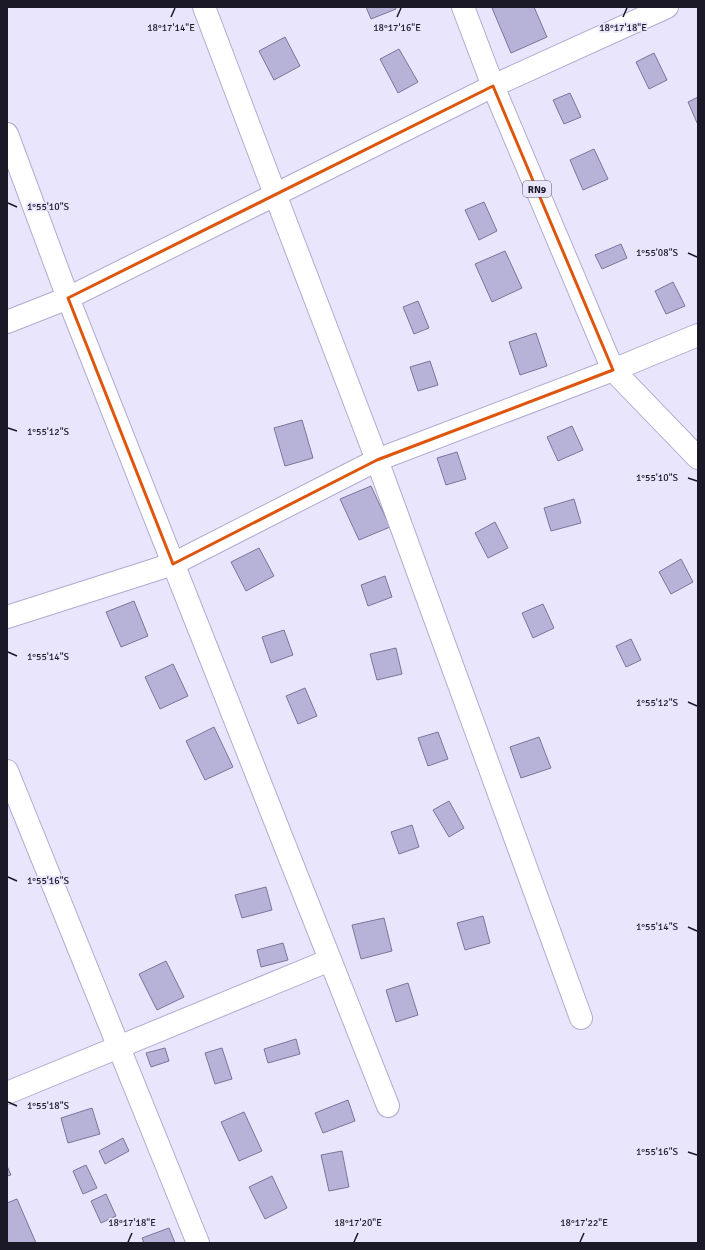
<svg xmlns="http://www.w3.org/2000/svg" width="705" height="1250" viewBox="0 0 705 1250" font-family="Signika,sans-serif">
<rect width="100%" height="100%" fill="#e8e5fc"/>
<g fill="#b7b2d8" stroke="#7b7699">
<polygon points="366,7 395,7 396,9 371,19"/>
<polygon points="494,7 534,7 547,37 511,53 492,8"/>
<polygon points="285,37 300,66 274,80 259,51"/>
<polygon points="399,49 418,82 398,93 380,59"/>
<polygon points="654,53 667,80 649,89 636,62"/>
<polygon points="570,93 581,117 564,124 553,100"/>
<polygon points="698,97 698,125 688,102"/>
<polygon points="594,149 608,179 583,190 570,160"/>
<polygon points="484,202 497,231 479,240 465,210"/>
<polygon points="621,244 627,258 602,269 595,255"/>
<polygon points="505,251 522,288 492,302 475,264"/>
<polygon points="673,282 685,306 666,314 655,291"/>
<polygon points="418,301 429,328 414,334 403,307"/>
<polygon points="536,333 547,366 520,375 509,342"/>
<polygon points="430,361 438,385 418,391 410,367"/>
<polygon points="302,420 313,458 285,466 274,428"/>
<polygon points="572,426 583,450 558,461 547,437"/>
<polygon points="457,452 466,479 446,485 437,458"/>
<polygon points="371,486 390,527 359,540 340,499"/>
<polygon points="574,499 581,523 551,531 544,508"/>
<polygon points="495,522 508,548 488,558 475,533"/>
<polygon points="259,548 274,576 246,591 231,562"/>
<polygon points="681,559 693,582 671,594 659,572"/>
<polygon points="385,576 392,597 368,606 361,585"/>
<polygon points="134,601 148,636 121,647 106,612"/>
<polygon points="543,604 554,628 533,638 522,613"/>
<polygon points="284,630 293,655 271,663 262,637"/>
<polygon points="631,639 641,660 626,667 616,646"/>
<polygon points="396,648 402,674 377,680 370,654"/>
<polygon points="173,664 188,696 160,709 145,677"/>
<polygon points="305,688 317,716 298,724 286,696"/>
<polygon points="214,727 233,767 205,780 186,741"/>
<polygon points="438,732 448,759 428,766 418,738"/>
<polygon points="539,737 551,768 521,778 510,747"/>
<polygon points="449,801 464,828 449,837 433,810"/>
<polygon points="412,825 419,847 399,854 391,832"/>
<polygon points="266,887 272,910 242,918 235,895"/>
<polygon points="483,916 490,943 465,950 457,923"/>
<polygon points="384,918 392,951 361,959 352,925"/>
<polygon points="283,943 288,960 261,967 257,950"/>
<polygon points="166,961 184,997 157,1010 139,974"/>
<polygon points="408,983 418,1015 396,1022 386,990"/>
<polygon points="296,1039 300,1054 268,1063 264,1049"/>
<polygon points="165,1048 169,1061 151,1067 146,1053"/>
<polygon points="222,1048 232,1079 215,1084 205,1053"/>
<polygon points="348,1100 355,1121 323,1133 315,1113"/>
<polygon points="92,1108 100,1134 68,1143 61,1118"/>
<polygon points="244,1112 262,1151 239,1161 221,1122"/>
<polygon points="123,1138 129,1151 105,1164 99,1151"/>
<polygon points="342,1151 349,1187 329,1191 321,1155"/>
<polygon points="86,1165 97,1188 83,1194 73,1171"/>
<polygon points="7,1166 11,1175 7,1176"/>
<polygon points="272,1176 287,1208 265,1219 249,1187"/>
<polygon points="106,1194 116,1216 101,1223 91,1201"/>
<polygon points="17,1199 36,1243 7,1243 7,1203"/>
<polygon points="169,1228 175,1243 144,1243 142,1238"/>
</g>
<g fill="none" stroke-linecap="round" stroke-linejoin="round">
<defs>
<g id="street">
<polyline points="204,7 275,194 377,460 581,1018"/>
<polyline points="7,134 68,298 388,1106"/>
<polyline points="7,322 68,298 493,86 667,7"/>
<polyline points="7,617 173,564 377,460 613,370 698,335"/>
<polyline points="7,771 198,1243"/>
<polyline points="7,1093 330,960"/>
</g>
<polyline id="primary" points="463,7 493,86 613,370 698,458"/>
</defs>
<use href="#street" stroke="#b0abd0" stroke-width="24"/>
<use href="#primary" stroke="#b0abd0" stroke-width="24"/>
<use href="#street" stroke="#fff" stroke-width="22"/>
<use href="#primary" stroke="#fff" stroke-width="22"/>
</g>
<path fill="none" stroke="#de560d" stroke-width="3" stroke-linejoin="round" d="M493 86 613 370 377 460 173 564 68 298Z"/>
<path fill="none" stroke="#1b1927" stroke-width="1.5" d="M171 17 175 8M397 17 401 8M623 17 627 8M8 203 17 207M688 253 697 257M8 428 17 431M688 478 697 481M8 652 17 656M688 702 697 706M8 877 17 881M688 927 697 931M8 1102 17 1106M688 1152 697 1155M128 1242 132 1233M354 1242 358 1233M580 1242 584 1233"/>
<g text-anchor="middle" stroke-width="3.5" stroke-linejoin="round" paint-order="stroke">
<rect fill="#e8e5fc" stroke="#585667" stroke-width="1" x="523" y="181" width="28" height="16" rx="3"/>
<g font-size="10" font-weight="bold" fill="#1b1927">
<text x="537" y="193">RN9</text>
</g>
</g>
<g font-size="10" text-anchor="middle" fill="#1b1927" stroke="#e8e5fc" stroke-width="3.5" stroke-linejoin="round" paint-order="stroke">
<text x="171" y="31">18°17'14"E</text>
<text x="397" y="31">18°17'16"E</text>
<text x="623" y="31">18°17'18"E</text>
<text x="48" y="210">1°55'10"S</text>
<text x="657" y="256">1°55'08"S</text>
<text x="48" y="435">1°55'12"S</text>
<text x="657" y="481">1°55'10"S</text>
<text x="48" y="660">1°55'14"S</text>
<text x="657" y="706">1°55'12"S</text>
<text x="48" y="884">1°55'16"S</text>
<text x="657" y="930">1°55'14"S</text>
<text x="48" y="1109">1°55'18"S</text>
<text x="657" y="1155">1°55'16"S</text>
<text x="132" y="1226">18°17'18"E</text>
<text x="358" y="1226">18°17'20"E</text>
<text x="584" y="1226">18°17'22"E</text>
</g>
<rect width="705" height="1250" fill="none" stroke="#1b1927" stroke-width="16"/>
</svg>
